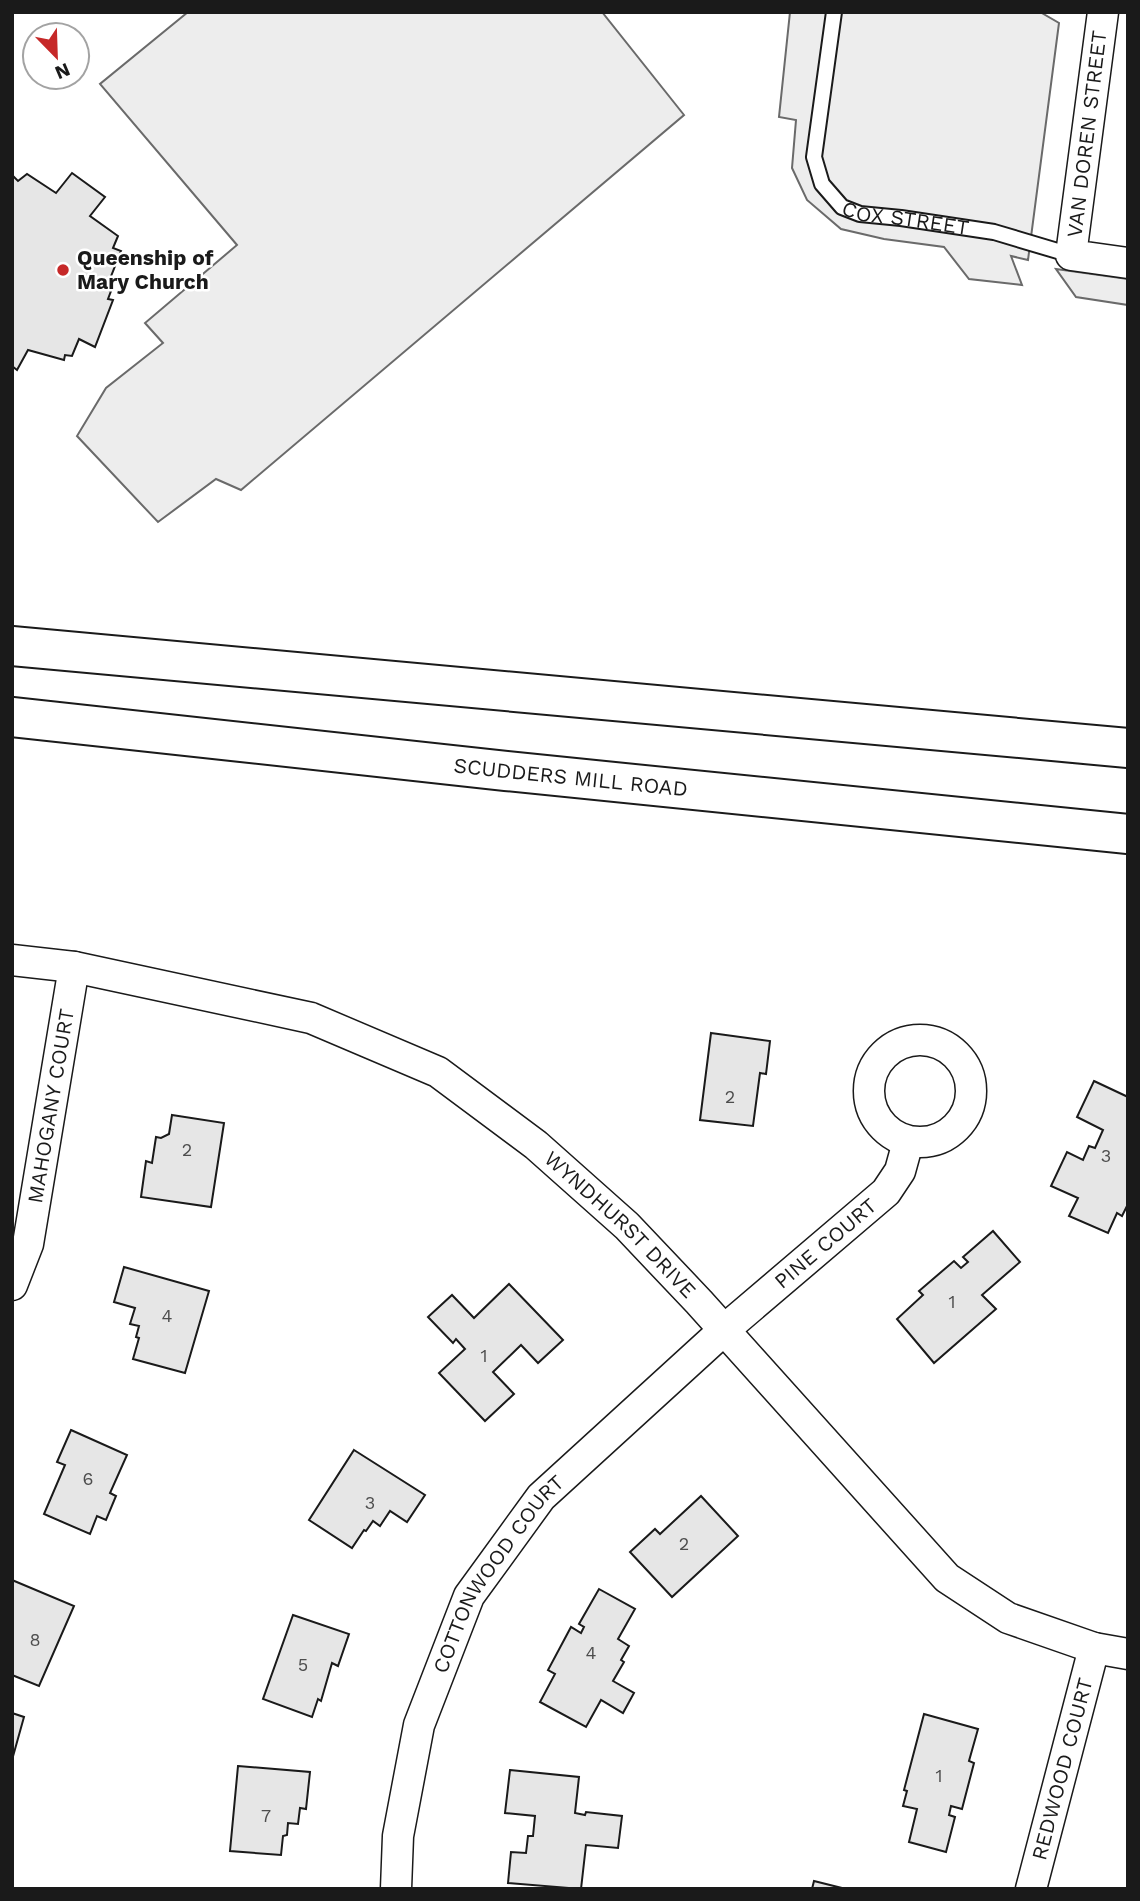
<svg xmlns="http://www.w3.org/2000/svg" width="1140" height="1901" viewBox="0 0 1140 1901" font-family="'Work Sans',sans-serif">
<rect width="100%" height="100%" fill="#fff"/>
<g fill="#ededed" stroke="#6a6a6a" stroke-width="2">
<polygon points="188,12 602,12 684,115 241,490 216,479 158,522 77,436 106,388 163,343 145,323 237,245 100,84"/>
<polygon points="790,12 1040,12 1059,23 1028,260 1011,256 1022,285 969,279 944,247 884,239 841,229 807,200 792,168 796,120 779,117"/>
<polygon points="1056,269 1128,279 1128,305 1076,297"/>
</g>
<g fill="#e6e6e6" stroke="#1a1a1a" stroke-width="2">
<polygon points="72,173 105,197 90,216 118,236 113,248 121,251 106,289 111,291 108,299 113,300 95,347 79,339 72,356 65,355 64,360 28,350 17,370 12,366 12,175 18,181 27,174 56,193"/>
<polygon points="711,1033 770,1041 766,1074 760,1073 753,1126 700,1120"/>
<polygon points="1094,1081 1128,1097 1128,1204 1122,1216 1117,1213 1108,1233 1069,1216 1078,1198 1051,1186 1067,1152 1083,1160 1089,1146 1095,1148 1103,1130 1077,1117"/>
<polygon points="172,1115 224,1123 211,1207 141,1197 146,1161 152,1163 156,1137 161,1138 169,1134"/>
<polygon points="993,1231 1020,1262 982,1295 996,1309 934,1363 897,1319 923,1295 919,1291 954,1261 961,1268 968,1262 963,1257"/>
<polygon points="124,1267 209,1291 185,1373 133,1359 139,1338 136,1337 139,1326 130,1324 135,1308 114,1302"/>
<polygon points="509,1284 563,1340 538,1363 521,1345 493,1372 514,1394 485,1421 439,1373 465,1349 456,1339 453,1343 428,1317 452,1295 474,1318"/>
<polygon points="71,1430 127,1455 110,1493 116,1496 106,1520 97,1516 90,1534 44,1514 65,1465 57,1462"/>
<polygon points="354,1450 425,1495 407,1522 390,1511 380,1526 373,1521 366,1531 364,1530 352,1548 309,1520"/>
<polygon points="701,1496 738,1536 672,1597 630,1552 655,1529 660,1534"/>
<polygon points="12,1580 74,1606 39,1686 12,1675"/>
<polygon points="599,1589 635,1609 618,1639 629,1646 621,1660 624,1662 613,1681 634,1693 623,1713 601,1700 586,1727 540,1702 555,1674 548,1670 571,1627 581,1633 584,1627 579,1624"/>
<polygon points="293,1615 349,1634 338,1666 332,1663 321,1701 318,1699 312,1717 263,1699"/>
<polygon points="12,1713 24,1717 12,1760"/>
<polygon points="924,1714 978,1729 969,1761 974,1763 962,1809 951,1806 949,1815 955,1817 946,1852 909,1842 917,1809 903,1806 907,1791 904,1790"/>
<polygon points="238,1766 310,1772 306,1809 300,1808 298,1824 288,1823 287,1835 283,1836 281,1855 230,1851"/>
<polygon points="510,1770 579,1777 575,1813 585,1815 586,1812 622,1816 618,1848 586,1845 581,1889 508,1883 511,1852 526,1853 528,1836 533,1836 535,1816 505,1813"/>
<polygon points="814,1881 846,1889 812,1889"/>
</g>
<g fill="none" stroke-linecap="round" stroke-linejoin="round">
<defs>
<g id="service">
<path id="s1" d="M834 12 814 157 822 184 842 207 860 214 901 218 994 232 1071 255"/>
</g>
<g id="minor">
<polyline points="1103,12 1071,255 1128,263"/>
<path id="s2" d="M12 960 74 967 311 1018 438 1072 536 1145 627 1226 699 1302 947 1578 1008 1618 1094 1648 1128 1654"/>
<circle cx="920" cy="1091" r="51"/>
<path id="s3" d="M12 1285 28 1244 74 967"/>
<path id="s4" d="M396 1889 398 1836 419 1725 469 1596 541 1497 724 1330 886 1192 900 1171 908 1142"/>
<path id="s5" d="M1031 1889 1094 1648"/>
</g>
<g id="secondary">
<polyline points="12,646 1128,748"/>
<path id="s6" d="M12 717 506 771 1128 834"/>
</g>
</defs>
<use href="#service" stroke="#1a1a1a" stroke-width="18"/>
<use href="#minor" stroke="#1a1a1a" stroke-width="33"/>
<use href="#secondary" stroke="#1a1a1a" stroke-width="42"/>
<use href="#service" stroke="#fff" stroke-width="14"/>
<use href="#minor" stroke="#fff" stroke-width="30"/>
<use href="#secondary" stroke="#fff" stroke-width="38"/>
</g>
<circle fill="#c62828" stroke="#fff" stroke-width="2.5" cx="63" cy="270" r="7"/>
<g text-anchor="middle" stroke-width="5" stroke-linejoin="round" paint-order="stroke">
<g font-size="18" fill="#4d4d4d">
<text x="730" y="1103">2</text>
<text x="187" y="1156">2</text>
<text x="1106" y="1162">3</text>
<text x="952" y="1308">1</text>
<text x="167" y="1322">4</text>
<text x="484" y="1362">1</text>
<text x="88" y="1485">6</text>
<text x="370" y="1509">3</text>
<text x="684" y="1550">2</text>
<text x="35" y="1646">8</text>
<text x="591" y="1659">4</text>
<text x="303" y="1671">5</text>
<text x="939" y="1782">1</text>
<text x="266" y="1822">7</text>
</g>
<g font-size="21" fill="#1a1a1a" stroke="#fff">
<text transform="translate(1087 134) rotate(-83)" y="7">VAN DOREN STREET</text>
<text dy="7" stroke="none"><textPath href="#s1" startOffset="270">COX STREET</textPath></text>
<text dy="7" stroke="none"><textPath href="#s6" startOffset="562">SCUDDERS MILL ROAD</textPath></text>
<text dy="7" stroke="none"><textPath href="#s3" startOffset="184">MAHOGANY COURT</textPath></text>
<text dy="7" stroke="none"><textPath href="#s2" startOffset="681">WYNDHURST DRIVE</textPath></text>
<text dy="7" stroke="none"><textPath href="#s4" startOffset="808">PINE COURT</textPath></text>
<text dy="7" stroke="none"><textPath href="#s4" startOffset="338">COTTONWOOD COURT</textPath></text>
<text dy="7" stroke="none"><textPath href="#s5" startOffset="124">REDWOOD COURT</textPath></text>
</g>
<g font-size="21" font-weight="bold" fill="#1a1a1a" stroke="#fff" text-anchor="start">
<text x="77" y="265">Queenship of<tspan x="77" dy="24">Mary Church</tspan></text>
</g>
</g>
<rect width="1140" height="1901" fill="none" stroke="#1a1a1a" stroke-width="28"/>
<g transform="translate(56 56) rotate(157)"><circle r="33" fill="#ffffff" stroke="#a3a3a3" stroke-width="2"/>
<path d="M0-5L12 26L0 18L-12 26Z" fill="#c62828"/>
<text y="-10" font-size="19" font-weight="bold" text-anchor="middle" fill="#1a1a1a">N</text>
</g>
</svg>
